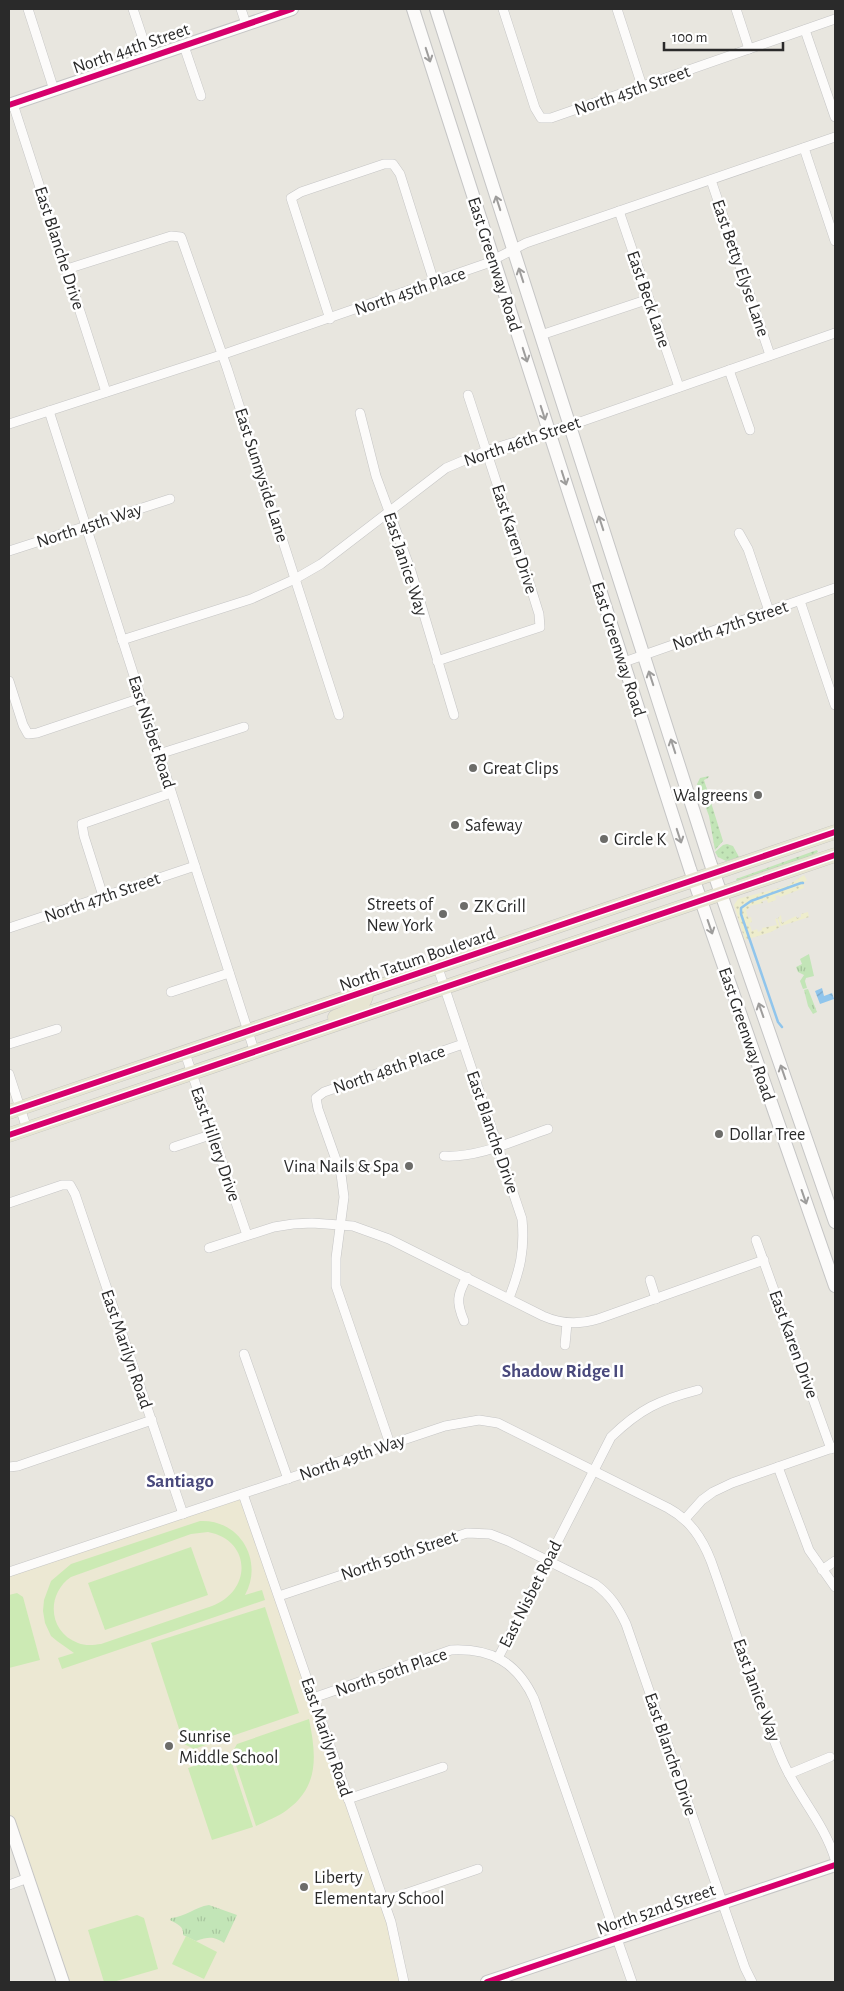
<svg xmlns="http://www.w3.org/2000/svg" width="844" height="1991" viewBox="0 0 844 1991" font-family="'Alegreya Sans',sans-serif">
<defs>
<pattern id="grass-tufts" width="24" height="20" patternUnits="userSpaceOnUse" patternTransform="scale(1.25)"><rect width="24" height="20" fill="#c2e5b7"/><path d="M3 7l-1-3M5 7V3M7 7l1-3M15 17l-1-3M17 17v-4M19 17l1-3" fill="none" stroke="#a7c59e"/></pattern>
<pattern id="sand-dots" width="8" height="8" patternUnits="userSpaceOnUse" patternTransform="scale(1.25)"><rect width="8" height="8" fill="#eeedcc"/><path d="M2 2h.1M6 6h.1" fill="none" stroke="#cccbaf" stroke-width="1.8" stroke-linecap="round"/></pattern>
<pattern id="garden-dots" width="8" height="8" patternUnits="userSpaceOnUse" patternTransform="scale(1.25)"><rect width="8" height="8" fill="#c2e5b7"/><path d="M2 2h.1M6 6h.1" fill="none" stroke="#a7c59e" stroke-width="1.8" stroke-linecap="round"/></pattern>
<pattern id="water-waves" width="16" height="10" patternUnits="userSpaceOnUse" patternTransform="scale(1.25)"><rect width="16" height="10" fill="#90c5ec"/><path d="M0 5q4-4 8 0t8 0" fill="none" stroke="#7ca9cb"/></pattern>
</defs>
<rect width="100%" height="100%" fill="#e8e6df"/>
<polygon fill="#ece8d3" points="243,1494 391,1922 404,1982 63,1982 9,1822 9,1572"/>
<g fill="url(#grass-tufts)">
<polygon points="809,954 814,976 806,978 805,981 807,988 803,989 800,981 804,975 798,972 796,967 802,964 800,959"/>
<polygon points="808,989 817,1012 813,1014 808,1006 804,990"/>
<path d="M209 1905 237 1915 224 1943C213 1936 209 1937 196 1941L183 1935C184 1926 177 1924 170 1920L171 1918C185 1917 195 1907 209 1905Z"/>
</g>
<g fill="url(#sand-dots)">
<polygon points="804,875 807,880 803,883 804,888 780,897 779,895 775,896 776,900 768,903 767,900 762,901 763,903 749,906 750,908 746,910 748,918 751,917 752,922 749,923 752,931 757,929 758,932 762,930 762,928 777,925 775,919 777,918 780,927 771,932 745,940 734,905 738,899 787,886"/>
<polygon points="808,912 809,917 781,926 778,918 781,915 782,923 796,916 797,918 801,917 801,914"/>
</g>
<g fill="url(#garden-dots)">
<polygon points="709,776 708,778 704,780 723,841 715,850 709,816 697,784 700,778"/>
<polygon points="727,844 733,846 739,857 726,861 718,857 715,852 723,845"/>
<polygon points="817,850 818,852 811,856 737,881 736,879"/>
</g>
<g fill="#cceab4" fill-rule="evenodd">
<path d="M200 1521C240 1519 264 1561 245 1595L262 1590 265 1600 62 1669 58 1658 74 1653 57 1641 51 1636 45 1623 43 1611 44 1600 51 1581 71 1564ZM208 1532C251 1540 253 1590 212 1606L101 1644C94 1645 85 1646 78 1643 48 1632 46 1594 71 1577L191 1534Z"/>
<polygon points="191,1547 208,1595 105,1630 88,1583"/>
<polygon points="17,1593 23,1597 40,1660 9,1668 9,1595"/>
<polygon points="265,1607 299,1713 194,1749 184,1744 151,1643"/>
<path d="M309 1719C316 1754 320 1786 287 1810 278 1817 266 1821 256 1826L232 1753 237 1744Z"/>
<polygon points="229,1754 253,1827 212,1840 188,1768"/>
<polygon points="137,1915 144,1918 158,1969 113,1982 104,1982 88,1930"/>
<polygon points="186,1936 217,1952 204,1979 172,1964"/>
</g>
<polygon fill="url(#water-waves)" points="822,988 824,996 832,993 834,999 820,1004 815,991"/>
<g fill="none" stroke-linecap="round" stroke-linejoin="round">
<polyline stroke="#90c5ec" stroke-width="2.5" points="782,1027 778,1022 741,914 741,908 751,901 801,883 803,883"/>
<defs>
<g id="street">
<polyline points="28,9 54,90"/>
<polyline points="133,9 149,57"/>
<polyline points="241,9 246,24"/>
<polyline points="503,9 535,108 541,118 551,118 835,19"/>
<polyline points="617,9 642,86"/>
<polyline points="736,9 749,49"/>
<polyline points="805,30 835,117"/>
<polyline points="184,46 201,96"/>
<polyline points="13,104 106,392"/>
<polyline points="804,148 835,241"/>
<polyline points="711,180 770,355"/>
<polyline points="619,211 679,387"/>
<polyline points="67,269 171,236 181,237 227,368 339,715"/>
<polyline points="330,319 291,198 301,192 384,164 393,164 400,174 434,282"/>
<polyline points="541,335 649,299"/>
<polyline points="729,370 750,430"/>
<polyline points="49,411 255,1053"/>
<polyline points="360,413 376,476 411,571 454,715"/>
<polyline points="9,424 230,352 485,264 526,243 835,137"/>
<polyline points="739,533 748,549 769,611"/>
<polyline points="9,551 170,499"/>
<polyline points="800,601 835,705"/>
<polyline points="122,640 251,599 295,579 321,564 446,468 486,451 583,421 835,333"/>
<polyline points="437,661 540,627 539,614 530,585 468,395"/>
<polyline points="624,662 835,588"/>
<polyline points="9,681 23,725 28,734 37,733 141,698"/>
<polyline points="159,754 244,727"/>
<polyline points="103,896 84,836 82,824 171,793"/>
<polyline points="9,928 195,866"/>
<path d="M438 968 522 1219C525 1250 520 1270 509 1298"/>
<polyline points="171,992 229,973"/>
<polyline points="9,1044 57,1029"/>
<polyline points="185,1053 247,1235"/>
<polyline points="9,1074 27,1129"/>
<polyline points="174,1147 213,1134"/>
<path d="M444 1156C479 1158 515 1140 548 1129"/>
<polyline points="9,1203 62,1185 70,1185 75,1194 183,1514"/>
<polyline points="756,1240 831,1449"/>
<path d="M209 1248 274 1227 293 1224 312 1223 353 1226 389 1239 543 1316C561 1324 578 1325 598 1319L764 1260"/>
<polyline points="650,1280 656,1299"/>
<path d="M464 1321C456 1302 457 1295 467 1277"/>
<polyline points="565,1345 567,1323"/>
<polyline points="244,1354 288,1479"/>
<polyline points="390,1444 336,1286 336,1258 344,1197 341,1174 318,1109 316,1098 324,1092 463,1044"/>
<polyline points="9,1467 18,1466 152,1420"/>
<polyline points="778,1467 809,1550 835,1587"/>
<polyline points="243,1494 391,1922 404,1982"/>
<polyline points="685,1519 702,1500 713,1492 732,1483 835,1447"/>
<polyline points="822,1570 835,1561"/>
<path d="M9 1572 445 1426 479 1420 498 1423 668 1508C690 1520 702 1538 711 1561 735 1628 755 1697 783 1762 798 1796 824 1823 835 1859"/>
<path d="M279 1596 467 1533 490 1534 508 1541 595 1584C610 1595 618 1607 626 1624L745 1968 752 1982"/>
<path d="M498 1658 611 1437C640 1409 659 1400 698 1390"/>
<path d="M313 1698 451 1650C491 1648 517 1662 534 1699L632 1982"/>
<polyline points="789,1774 830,1757"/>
<polyline points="348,1799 443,1767"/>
<polyline points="9,1885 28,1878"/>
<polyline points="384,1901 478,1869"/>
</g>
<g id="secondary">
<polyline points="413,9 690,869 835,1286"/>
<polyline points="436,9 710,862 835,1222"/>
<polyline points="9,105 292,9"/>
<polyline points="9,1822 63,1982"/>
<polyline points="487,1982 835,1865"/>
</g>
<g id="primary">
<path d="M335 1017C346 1012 368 1007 366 992"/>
<polyline points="9,1112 835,832"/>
<polyline points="9,1135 835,855"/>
</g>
</defs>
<use href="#street" stroke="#c5c5c5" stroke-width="10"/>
<use href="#secondary" stroke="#c5c5c5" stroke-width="14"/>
<use href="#primary" stroke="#c4c4c1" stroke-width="15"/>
<use href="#street" stroke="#fcfbfa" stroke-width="9"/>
<use href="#secondary" stroke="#fcfbfa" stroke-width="12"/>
<use href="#primary" stroke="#e7e5d2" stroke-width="14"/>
<defs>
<g id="cycleway">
<polyline points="9,105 292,9"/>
<polyline points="9,1112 835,832"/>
<polyline points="9,1135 835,855"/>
<polyline points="487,1982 835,1865"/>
</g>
</defs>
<use href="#cycleway" stroke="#fff" stroke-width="9"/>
<use href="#cycleway" stroke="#d6006c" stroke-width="6"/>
</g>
<defs><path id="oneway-shaft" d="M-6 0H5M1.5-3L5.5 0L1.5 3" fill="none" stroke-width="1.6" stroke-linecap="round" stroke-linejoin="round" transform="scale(1.25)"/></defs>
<g stroke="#9e9d9c">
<use href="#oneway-shaft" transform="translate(428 55) rotate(72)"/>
<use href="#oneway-shaft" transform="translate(498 203) rotate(-108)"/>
<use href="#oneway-shaft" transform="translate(521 275) rotate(-108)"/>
<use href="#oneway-shaft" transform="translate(525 355) rotate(72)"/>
<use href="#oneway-shaft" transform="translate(543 413) rotate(72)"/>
<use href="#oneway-shaft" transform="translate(564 478) rotate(72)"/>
<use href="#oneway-shaft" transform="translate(601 523) rotate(-108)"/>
<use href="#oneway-shaft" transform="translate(651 678) rotate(-108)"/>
<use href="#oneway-shaft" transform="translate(673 746) rotate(-108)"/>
<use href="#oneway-shaft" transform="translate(679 836) rotate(72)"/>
<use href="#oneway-shaft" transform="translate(710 927) rotate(71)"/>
<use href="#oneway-shaft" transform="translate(761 1010) rotate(-109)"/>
<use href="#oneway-shaft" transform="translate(783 1072) rotate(-109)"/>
<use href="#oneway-shaft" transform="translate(804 1197) rotate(71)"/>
</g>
<g fill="#6c6c69" stroke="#fff" stroke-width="2">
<circle cx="473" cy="768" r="5"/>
<circle cx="758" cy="795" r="5"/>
<circle cx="455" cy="825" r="5"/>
<circle cx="604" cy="839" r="5"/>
<circle cx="464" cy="906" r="5"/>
<circle cx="443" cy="914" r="5"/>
<circle cx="719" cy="1134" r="5"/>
<circle cx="409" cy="1166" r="5"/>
<circle cx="169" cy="1746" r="5"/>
<circle cx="304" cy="1887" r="5"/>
</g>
<g text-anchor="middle" stroke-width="5" stroke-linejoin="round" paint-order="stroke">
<g font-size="18" fill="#2a2a2a" stroke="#fff">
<text transform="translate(131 48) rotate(-19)" y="6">North 44th Street</text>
<text transform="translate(632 90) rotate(-19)" y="6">North 45th Street</text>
<text transform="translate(60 248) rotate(72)" y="6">East Blanche Drive</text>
<text transform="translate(495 264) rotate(72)" y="6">East Greenway Road</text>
<text transform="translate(741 268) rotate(71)" y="6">East Betty Elyse Lane</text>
<text transform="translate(410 291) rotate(-19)" y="6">North 45th Place</text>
<text transform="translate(649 299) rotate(71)" y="6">East Beck Lane</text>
<text transform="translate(522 441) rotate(-19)" y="6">North 46th Street</text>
<text transform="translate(262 475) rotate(72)" y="6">East Sunnyside Lane</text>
<text transform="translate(89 525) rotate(-18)" y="6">North 45th Way</text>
<text transform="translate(515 539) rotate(72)" y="6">East Karen Drive</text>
<text transform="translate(406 564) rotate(72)" y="6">East Janice Way</text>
<text transform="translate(730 625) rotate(-19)" y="6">North 47th Street</text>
<text transform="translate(619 649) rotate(72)" y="6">East Greenway Road</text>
<text transform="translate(152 732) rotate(72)" y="6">East Nisbet Road</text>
<text transform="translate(102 897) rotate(-19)" y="6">North 47th Street</text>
<text transform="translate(417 959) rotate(-19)" y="6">North Tatum Boulevard</text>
<text transform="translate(747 1034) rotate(71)" y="6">East Greenway Road</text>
<text transform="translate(389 1069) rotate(-19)" y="6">North 48th Place</text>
<text transform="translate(493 1132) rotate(71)" y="6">East Blanche Drive</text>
<text transform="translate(216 1144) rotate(71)" y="6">East Hillery Drive</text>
<text transform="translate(794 1344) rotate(70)" y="6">East Karen Drive</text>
<text transform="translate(127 1349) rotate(71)" y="6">East Marilyn Road</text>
<text transform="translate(352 1457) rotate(-19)" y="6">North 49th Way</text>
<text transform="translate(399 1555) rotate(-19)" y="6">North 50th Street</text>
<text transform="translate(530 1594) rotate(-63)" y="6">East Nisbet Road</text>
<text transform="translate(391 1672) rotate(-19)" y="6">North 50th Place</text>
<text transform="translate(757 1690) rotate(70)" y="6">East Janice Way</text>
<text transform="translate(327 1737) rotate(71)" y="6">East Marilyn Road</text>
<text transform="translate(671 1754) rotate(71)" y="6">East Blanche Drive</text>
<text transform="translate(656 1909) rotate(-19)" y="6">North 52nd Street</text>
</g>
<g font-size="18" fill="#2a2a2a" stroke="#fff" text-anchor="start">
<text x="483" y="774">Great Clips</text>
<text x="748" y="801" text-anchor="end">Walgreens</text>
<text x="465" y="831">Safeway</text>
<text x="614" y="845">Circle K</text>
<text x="433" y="910" text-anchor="end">Streets of<tspan x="433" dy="21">New York</tspan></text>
<text x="474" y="912">ZK Grill</text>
<text x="729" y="1140">Dollar Tree</text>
<text x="399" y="1172" text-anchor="end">Vina Nails &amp; Spa</text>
<text x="179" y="1742">Sunrise<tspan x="179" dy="21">Middle School</tspan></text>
<text x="314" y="1883">Liberty<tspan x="314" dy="21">Elementary School</tspan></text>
</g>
<g font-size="19" font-weight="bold" fill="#49497c" stroke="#fff">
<text x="563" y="1377">Shadow Ridge II</text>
<text x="180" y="1487">Santiago</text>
</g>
</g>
<rect width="844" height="1991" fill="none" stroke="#2a2a2a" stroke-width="20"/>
<path d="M664 42v8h119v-8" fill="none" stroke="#2a2a2a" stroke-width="2.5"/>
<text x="672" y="42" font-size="15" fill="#2a2a2a" stroke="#ffffff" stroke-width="4" paint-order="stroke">100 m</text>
</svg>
